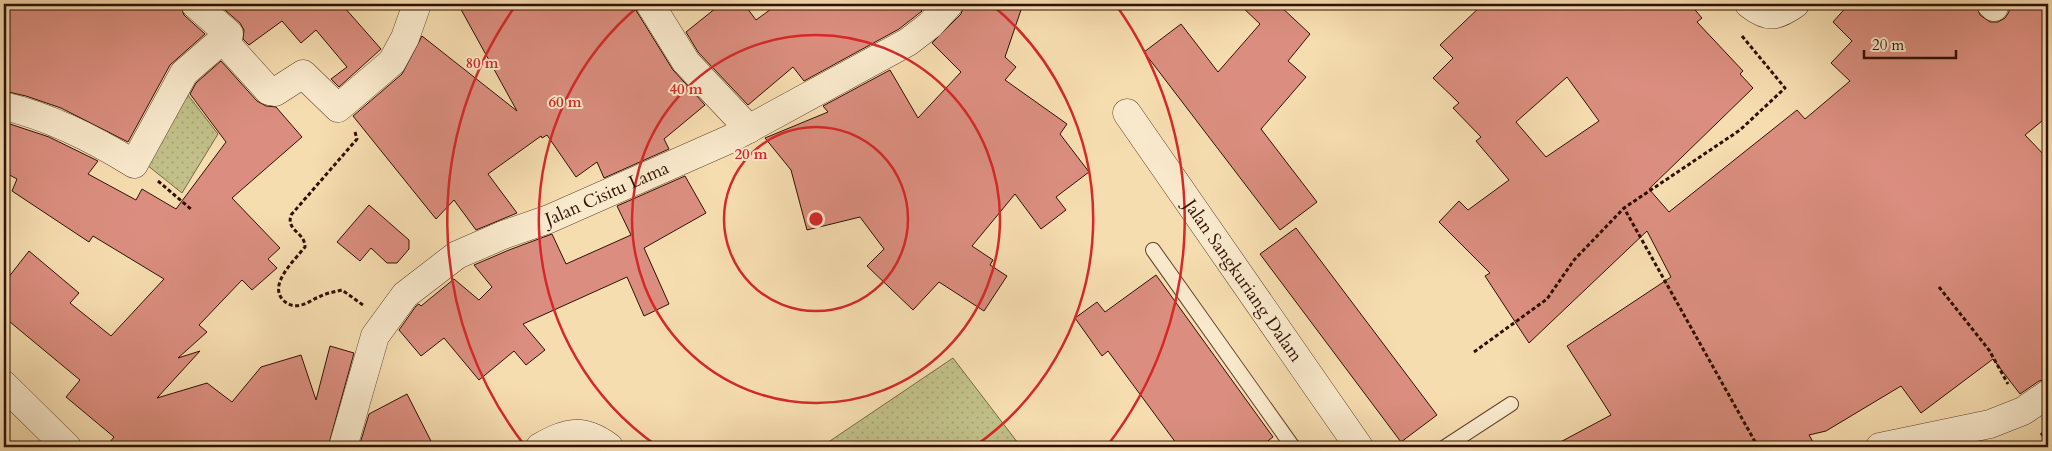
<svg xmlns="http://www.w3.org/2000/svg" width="2052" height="451" viewBox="0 0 2052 451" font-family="Cardo,serif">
<defs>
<pattern id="grass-dots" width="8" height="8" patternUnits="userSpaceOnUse" patternTransform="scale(1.25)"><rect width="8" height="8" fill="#c1c088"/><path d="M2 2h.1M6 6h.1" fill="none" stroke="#a6a474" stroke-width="1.8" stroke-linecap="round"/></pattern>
</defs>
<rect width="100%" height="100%" fill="#f6ddb0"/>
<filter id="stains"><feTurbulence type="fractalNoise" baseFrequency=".004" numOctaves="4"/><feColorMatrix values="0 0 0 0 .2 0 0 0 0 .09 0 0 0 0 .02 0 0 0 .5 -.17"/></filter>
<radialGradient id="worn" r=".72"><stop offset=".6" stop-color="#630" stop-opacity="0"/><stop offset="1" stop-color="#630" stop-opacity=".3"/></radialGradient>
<g fill="url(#grass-dots)" stroke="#796846">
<polygon points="181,86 218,134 182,193 142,161"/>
<polygon points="953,358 1021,447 821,447"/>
</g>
<g fill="#db8e7f" stroke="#311003" fill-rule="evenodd">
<polygon points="4,4 180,4 184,15 205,34 170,65 128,142 61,108 26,96 4,91"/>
<polygon points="218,4 347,4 344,7 381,49 339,87 331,79 347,67 316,30 301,43 282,21 249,45 243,39 244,30 240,23"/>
<polygon points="458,4 634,4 637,12 673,70 705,105 664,139 669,149 604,178 597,162 576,177 547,135 542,138 541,136 488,174 517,213 476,230 454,200 436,219 353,116 402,74 422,36 517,111"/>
<polygon points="721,4 744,4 756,20 778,4 916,4 922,11 899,29 804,81 793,67 748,105 698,52 686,32"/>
<polygon points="964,4 1023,4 1005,57 1016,67 1005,80 1067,124 1060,134 1089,172 1056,197 1066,210 1041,229 1015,194 972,246 993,260 990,265 1007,276 984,311 939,282 913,310 867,266 884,249 860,217 807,230 791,170 765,138 828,112 823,106 890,70 918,118 961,72 932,43 961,14"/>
<polygon points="1239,4 1278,4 1310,34 1288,61 1306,77 1261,129 1317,202 1280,230 1144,52 1181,24 1218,72 1260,24"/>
<path d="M1483 4H1690L1702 18 1697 22 1743 71 1740 74 1753 88 1649 189 1669 212 1797 110 1805 119 1850 81 1831 63 1852 41 1833 22 1849 4H1976L1980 15 1990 22H1998L2005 18 2009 12V4H2048V116L2025 135 2048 159V379L2039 381 2020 394 1993 359 1921 413 1901 386 1826 431 1809 435 1816 447H1551L1611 415 1567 346 1671 277 1647 231 1529 343 1485 276 1490 273 1439 222 1459 201 1468 210 1509 180 1476 141 1481 137 1453 108 1459 103 1433 78 1453 58 1440 45ZM1567 77 1599 121 1546 157 1516 122Z"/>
<polygon points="221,61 257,101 266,106 276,107 302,137 232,198 280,248 268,259 277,268 252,290 242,280 199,325 207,332 178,358 200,351 157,398 207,383 232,402 261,367 301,355 316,400 330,346 354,353 328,447 106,447 114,437 66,397 80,380 4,317 4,283 29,251 79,293 70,303 111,336 164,279 93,236 89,242 12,191 17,179 4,172 4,122 49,137 98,161 88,174 136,200 142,189 176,209 226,142 190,94 196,83"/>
<polygon points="685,176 706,213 644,248 669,304 644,316 627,277 523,324 545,350 526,365 514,351 479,380 444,338 421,356 399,330 416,306 419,304 421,306 454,279 479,300 492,287 474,265 509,250 552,234 566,264 631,235 617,206"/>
<polygon points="369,205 409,240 409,249 397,263 387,263 371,248 360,261 337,242"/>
<polygon points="1296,228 1437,415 1401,442 1260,254"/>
<polygon points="1156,275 1273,437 1260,447 1179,447 1108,351 1102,356 1075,318 1097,302 1105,312"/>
<polygon points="407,394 434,447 359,447 369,414"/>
</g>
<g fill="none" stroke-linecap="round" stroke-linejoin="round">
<defs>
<g id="lane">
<polyline points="1153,250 1293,447"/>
<polyline points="1445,447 1511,404"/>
</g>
<g id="street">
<polyline points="650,4 686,62 749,129"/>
<path d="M1749 4C1768 19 1776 17 1795 4"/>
<polyline points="1991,4 1994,7"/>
<polyline points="223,40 269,91 275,92 303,74 338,108 392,62 405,38 417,4"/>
<path d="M4 106C50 117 94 139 134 164L184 73 229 34 195 4"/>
<path id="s1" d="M1127 113 1359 447"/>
<polyline points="4,385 67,447"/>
<path id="s2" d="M343 447 375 336 405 295 457 255 503 235 549 219 730 139 908 42 930 25 949 4"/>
<path d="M540 447C567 432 582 427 609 447"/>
<polyline points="1880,447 1990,424 2023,411 2048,394"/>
</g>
</defs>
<use href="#lane" stroke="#62432e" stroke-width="16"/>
<use href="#street" stroke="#62432e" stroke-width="29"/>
<g stroke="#311003" stroke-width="3" stroke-dasharray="4 2.5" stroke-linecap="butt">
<polyline points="1742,36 1785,88 1740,130 1624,208 1758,447"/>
<path d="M355 132 357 139 291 215C286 231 305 232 305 247 295 260 268 284 283 300 288 305 294 307 301 305 307 304 313 299 319 297 326 293 334 292 342 290L363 305"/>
<polyline points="158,181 192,210"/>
<polyline points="1939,287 1989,350 2008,384"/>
<polyline points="1474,352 1547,299 1574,260 1624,208"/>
<polyline points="2041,433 2048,442"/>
</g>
<use href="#lane" stroke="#f9e9cc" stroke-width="14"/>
<use href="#street" stroke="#f9e9cc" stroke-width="28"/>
</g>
<g fill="none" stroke="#d62828" stroke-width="2.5">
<circle cx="816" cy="219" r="92"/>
<circle cx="816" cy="219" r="184"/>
<path d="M657 446A277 277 0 0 1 640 5M992 5A277 277 0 0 1 975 446"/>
<path d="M525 446A369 369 0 0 1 516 5M1116 5A369 369 0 0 1 1107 446"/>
</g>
<g text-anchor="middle" stroke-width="4" stroke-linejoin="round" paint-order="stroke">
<g font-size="18" fill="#311003" stroke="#f9e9cc">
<text dy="6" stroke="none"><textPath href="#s2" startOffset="394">Jalan Cisitu Lama</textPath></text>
<text dy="6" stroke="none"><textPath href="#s1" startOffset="204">Jalan Sangkuriang Dalam</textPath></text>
</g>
</g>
<circle cx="816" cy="219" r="8" fill="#d62828" stroke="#f9e9cc" stroke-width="2.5"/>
<g font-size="15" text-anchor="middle" font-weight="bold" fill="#d62828" stroke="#f9e9cc" stroke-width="4" stroke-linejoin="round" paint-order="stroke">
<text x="482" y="68">80 m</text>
<text x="686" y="94">40 m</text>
<text x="565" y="107">60 m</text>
<text x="751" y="159">20 m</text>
</g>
<rect width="2052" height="451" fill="none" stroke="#f6ddb0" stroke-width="20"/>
<rect x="5" y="5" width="2042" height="441" fill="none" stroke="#311003" stroke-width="2.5"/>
<rect x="10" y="10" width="2032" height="431" fill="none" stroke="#311003"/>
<path d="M1864 50v8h92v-8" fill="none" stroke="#311003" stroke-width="2.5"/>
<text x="1872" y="50" font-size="15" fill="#311003" stroke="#f9e9cc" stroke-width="4" paint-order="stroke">20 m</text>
<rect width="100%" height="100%" filter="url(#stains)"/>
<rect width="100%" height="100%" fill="url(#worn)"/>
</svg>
